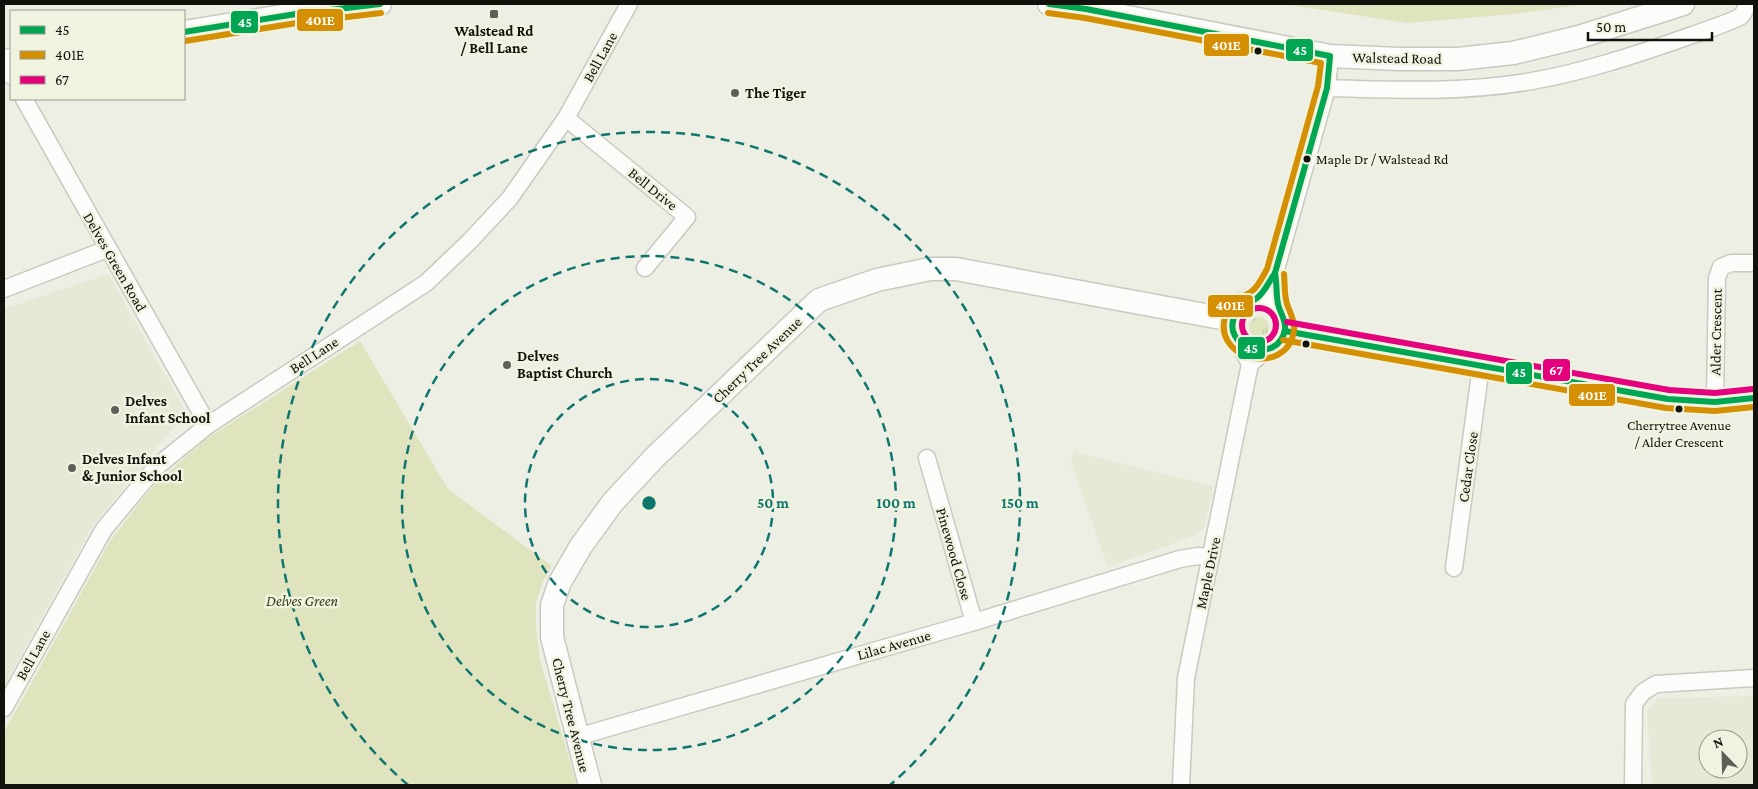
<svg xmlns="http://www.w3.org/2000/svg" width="1758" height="789" viewBox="0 0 1758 789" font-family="'Crimson Pro',serif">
<defs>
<pattern id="grass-tufts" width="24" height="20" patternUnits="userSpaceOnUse" patternTransform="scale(1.25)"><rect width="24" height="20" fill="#dfe4bf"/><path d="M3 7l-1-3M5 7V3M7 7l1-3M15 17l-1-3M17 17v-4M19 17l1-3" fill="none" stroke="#bec3a3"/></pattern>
</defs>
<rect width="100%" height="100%" fill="#edefe4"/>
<g fill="#e6e9d5" fill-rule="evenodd">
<polygon points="108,274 186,412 93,525 4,686 4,309"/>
<polygon points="1074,452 1213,486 1205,526 1194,536 1108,567 1071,463"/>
<path d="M1754 696V785H1652L1647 711 1659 698ZM1708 739H1738V769H1708Z"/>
</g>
<circle fill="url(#grass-tufts)" cx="1259" cy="327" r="10"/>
<g fill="#dfe4bf">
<polygon points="1283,4 1588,4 1513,14 1408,23"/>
<polygon points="360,341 448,489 552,566 543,581 536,602 536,629 540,660 577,785 4,785 4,732 110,541 153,486 206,439"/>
</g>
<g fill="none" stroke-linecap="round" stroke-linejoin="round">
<defs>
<g id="street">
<polyline points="4,63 11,76"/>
<path d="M1327 88C1395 90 1464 93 1532 81 1583 72 1632 56 1681 39 1692 35 1735 21 1741 16 1744 13 1745 9 1747 6V4"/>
<polyline points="24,99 208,425"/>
<polyline points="566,118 687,217 645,268"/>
<polyline points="1275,273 1279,308"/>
<polyline points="4,289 107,249"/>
<polyline points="1258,298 1275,273 1327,88 1330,56"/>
<polyline points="1239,343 1250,364"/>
<polyline points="1715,402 1717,278 1721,267 1731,263 1754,263"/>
<polyline points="927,458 974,622"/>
<polyline points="1454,568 1481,366"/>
<polyline points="4,708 104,529 155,468 208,425 426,283 469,242 510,198 566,118 629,4"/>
<polyline points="577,737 974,622 1180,559 1198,556 1211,557"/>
<polyline points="1181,785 1186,678 1250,364 1265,351"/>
<polyline points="1633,785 1634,704 1643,692 1656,684 1754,678"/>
</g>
<g id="secondary">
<polyline points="1049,4 1086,9 1330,56 1399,59 1458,59 1513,53 1579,37 1683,4"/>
<polyline points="184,32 296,14 380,4"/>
<polyline points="4,61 11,60"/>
<circle cx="1259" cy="325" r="26"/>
<polyline points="1285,331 1668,399 1715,402 1754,398"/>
<polyline points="590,785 552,637 552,605 560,582 581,546 613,502 655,457 819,300 877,280 930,269 956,269 1232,320"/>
</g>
</defs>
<use href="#street" stroke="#c8cac1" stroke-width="19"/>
<use href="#secondary" stroke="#c8cac1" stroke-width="25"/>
<use href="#street" stroke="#fcfdfb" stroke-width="16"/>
<use href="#secondary" stroke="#fcfdfb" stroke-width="22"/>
<defs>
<g id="bus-1">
<polyline points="1049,4 1086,9 1330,56 1327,88 1275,273"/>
<polyline points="184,32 296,14 380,4"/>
<path d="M1275 273C1277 283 1276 294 1278 304 1280 313 1286 320 1285 329 1279 367 1217 348 1236 313 1241 304 1250 304 1257 298 1264 293 1270 280 1275 273Z"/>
<polyline points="1285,331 1668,399 1715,402 1754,398"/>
</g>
<g id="bus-2">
<path d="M1048 13 1085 18 1321 63 1318 86 1267 269C1263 276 1258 287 1252 291 1243 298 1233 298 1228 310 1204 358 1288 380 1294 330 1295 320 1290 313 1287 304 1284 294 1285 284 1284 274"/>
<polyline points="185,41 297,23 381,13"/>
<polyline points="1283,340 1666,408 1715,411 1754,407"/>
</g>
<g id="bus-3">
<circle cx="1259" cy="325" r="17"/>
<polyline points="1287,322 1669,390 1715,393 1753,389"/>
</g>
</defs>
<use href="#bus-1" stroke="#f0f3e0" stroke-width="10"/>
<use href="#bus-2" stroke="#f0f3e0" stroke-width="10"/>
<use href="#bus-3" stroke="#f0f3e0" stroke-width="10"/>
<use href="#bus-1" stroke="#00a651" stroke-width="6"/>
<use href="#bus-2" stroke="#d49002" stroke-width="6"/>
<use href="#bus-3" stroke="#e5007d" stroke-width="6"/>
</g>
<g fill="none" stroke="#0f766e" stroke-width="2.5" stroke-dasharray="9 6">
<circle cx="649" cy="503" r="124"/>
<circle cx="649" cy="503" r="247"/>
<path d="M408 785A371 371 0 1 1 890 785"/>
</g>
<g fill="#5e5f58" stroke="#f0f3e0" stroke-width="2">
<rect x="489" y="9" width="10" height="10" rx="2.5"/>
<circle cx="735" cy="93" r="5"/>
<circle cx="507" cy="365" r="5"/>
<circle cx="115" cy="410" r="5"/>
<circle cx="72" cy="468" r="5"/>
</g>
<g fill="#11120c" stroke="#f0f3e0" stroke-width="2">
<circle cx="1258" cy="51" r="4.5"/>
<circle cx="1307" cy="159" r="4.5"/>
<circle cx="1306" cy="344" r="4.5"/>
<circle cx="1679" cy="409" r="4.5"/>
</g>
<g text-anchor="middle" stroke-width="5" stroke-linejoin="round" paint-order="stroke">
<g font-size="14" fill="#11120c" stroke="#f0f3e0" text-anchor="start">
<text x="1316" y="164">Maple Dr / Walstead Rd</text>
<text x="1679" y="430" text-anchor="middle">Cherrytree Avenue<tspan x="1679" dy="17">/ Alder Crescent</tspan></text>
</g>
<g font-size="15" font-weight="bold" fill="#11120c" stroke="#f0f3e0" text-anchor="start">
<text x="494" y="36" text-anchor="middle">Walstead Rd<tspan x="494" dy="17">/ Bell Lane</tspan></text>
<text x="745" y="98">The Tiger</text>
<text x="517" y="361">Delves<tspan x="517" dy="17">Baptist Church</tspan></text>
<text x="125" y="406">Delves<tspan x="125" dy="17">Infant School</tspan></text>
<text x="82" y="464">Delves Infant<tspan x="82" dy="17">&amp; Junior School</tspan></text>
</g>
<g font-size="15" fill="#11120c" stroke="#f0f3e0">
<text transform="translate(600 57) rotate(-61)" y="5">Bell Lane</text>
<text transform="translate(1397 58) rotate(1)" y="5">Walstead Road</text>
<text transform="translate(653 189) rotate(39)" y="5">Bell Drive</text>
<text transform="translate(115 262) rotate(60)" y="5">Delves Green Road</text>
<text transform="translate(1716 332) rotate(-89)" y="5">Alder Crescent</text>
<text transform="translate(314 355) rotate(-33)" y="5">Bell Lane</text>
<text transform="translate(757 360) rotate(-44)" y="5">Cherry Tree Avenue</text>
<text transform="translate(1468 467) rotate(-82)" y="5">Cedar Close</text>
<text transform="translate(954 554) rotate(74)" y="5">Pinewood Close</text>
<text transform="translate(1208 573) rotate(-78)" y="5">Maple Drive</text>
<text transform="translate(894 645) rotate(-16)" y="5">Lilac Avenue</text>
<text transform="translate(33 655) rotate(-61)" y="5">Bell Lane</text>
<text transform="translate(571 715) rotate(76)" y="5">Cherry Tree Avenue</text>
</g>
<g font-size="15" font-style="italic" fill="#383b17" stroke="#f0f3e0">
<text x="302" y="606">Delves Green</text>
</g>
</g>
<circle cx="649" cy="503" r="8" fill="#0f766e" stroke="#f0f3e0" stroke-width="2.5"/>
<g font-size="15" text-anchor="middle" font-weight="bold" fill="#0f766e" stroke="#f0f3e0" stroke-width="5" stroke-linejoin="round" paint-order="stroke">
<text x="773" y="508">50 m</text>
<text x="896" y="508">100 m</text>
<text x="1020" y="508">150 m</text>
</g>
<g stroke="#f0f3e0" stroke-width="2">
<rect x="296" y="8" width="48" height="24" rx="5" fill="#d49002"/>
<rect x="230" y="10" width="29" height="24" rx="5" fill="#00a651"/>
<rect x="1203" y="33" width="47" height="24" rx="5" fill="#d49002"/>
<rect x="1285" y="38" width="29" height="24" rx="5" fill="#00a651"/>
<rect x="1207" y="294" width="47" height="24" rx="5" fill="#d49002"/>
<rect x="1237" y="336" width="29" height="24" rx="5" fill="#00a651"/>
<rect x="1542" y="358" width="29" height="24" rx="5" fill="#e5007d"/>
<rect x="1505" y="361" width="28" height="24" rx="5" fill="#00a651"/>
<rect x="1568" y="383" width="48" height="24" rx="5" fill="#d49002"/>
</g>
<g font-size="14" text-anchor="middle" font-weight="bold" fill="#fff">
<text x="320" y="25">401E</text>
<text x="245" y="27">45</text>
<text x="1226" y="50">401E</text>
<text x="1300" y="55">45</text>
<text x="1230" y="310">401E</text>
<text x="1251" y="353">45</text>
<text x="1556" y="375">67</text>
<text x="1519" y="377">45</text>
<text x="1592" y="400">401E</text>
</g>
<rect width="1758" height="789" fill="none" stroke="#11120c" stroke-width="10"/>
<rect x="10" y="10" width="175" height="90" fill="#f0f3e0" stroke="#97998b"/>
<rect x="20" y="26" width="25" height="8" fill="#00a651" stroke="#97998b"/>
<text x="55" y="35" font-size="15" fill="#11120c">45</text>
<rect x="20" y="51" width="25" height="8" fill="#d49002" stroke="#97998b"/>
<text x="55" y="60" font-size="15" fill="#11120c">401E</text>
<rect x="20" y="76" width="25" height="8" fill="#e5007d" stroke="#97998b"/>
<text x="55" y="85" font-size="15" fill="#11120c">67</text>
<g transform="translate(1723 754) rotate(337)"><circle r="24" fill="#f0f3e0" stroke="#97998b"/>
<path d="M0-4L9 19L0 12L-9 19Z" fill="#5e5f58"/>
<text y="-8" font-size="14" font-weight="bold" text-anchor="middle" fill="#11120c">N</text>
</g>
<path d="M1588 32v8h124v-8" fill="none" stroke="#11120c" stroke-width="2.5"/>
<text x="1596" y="32" font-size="15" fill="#11120c" stroke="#f0f3e0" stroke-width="4" paint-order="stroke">50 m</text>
</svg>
